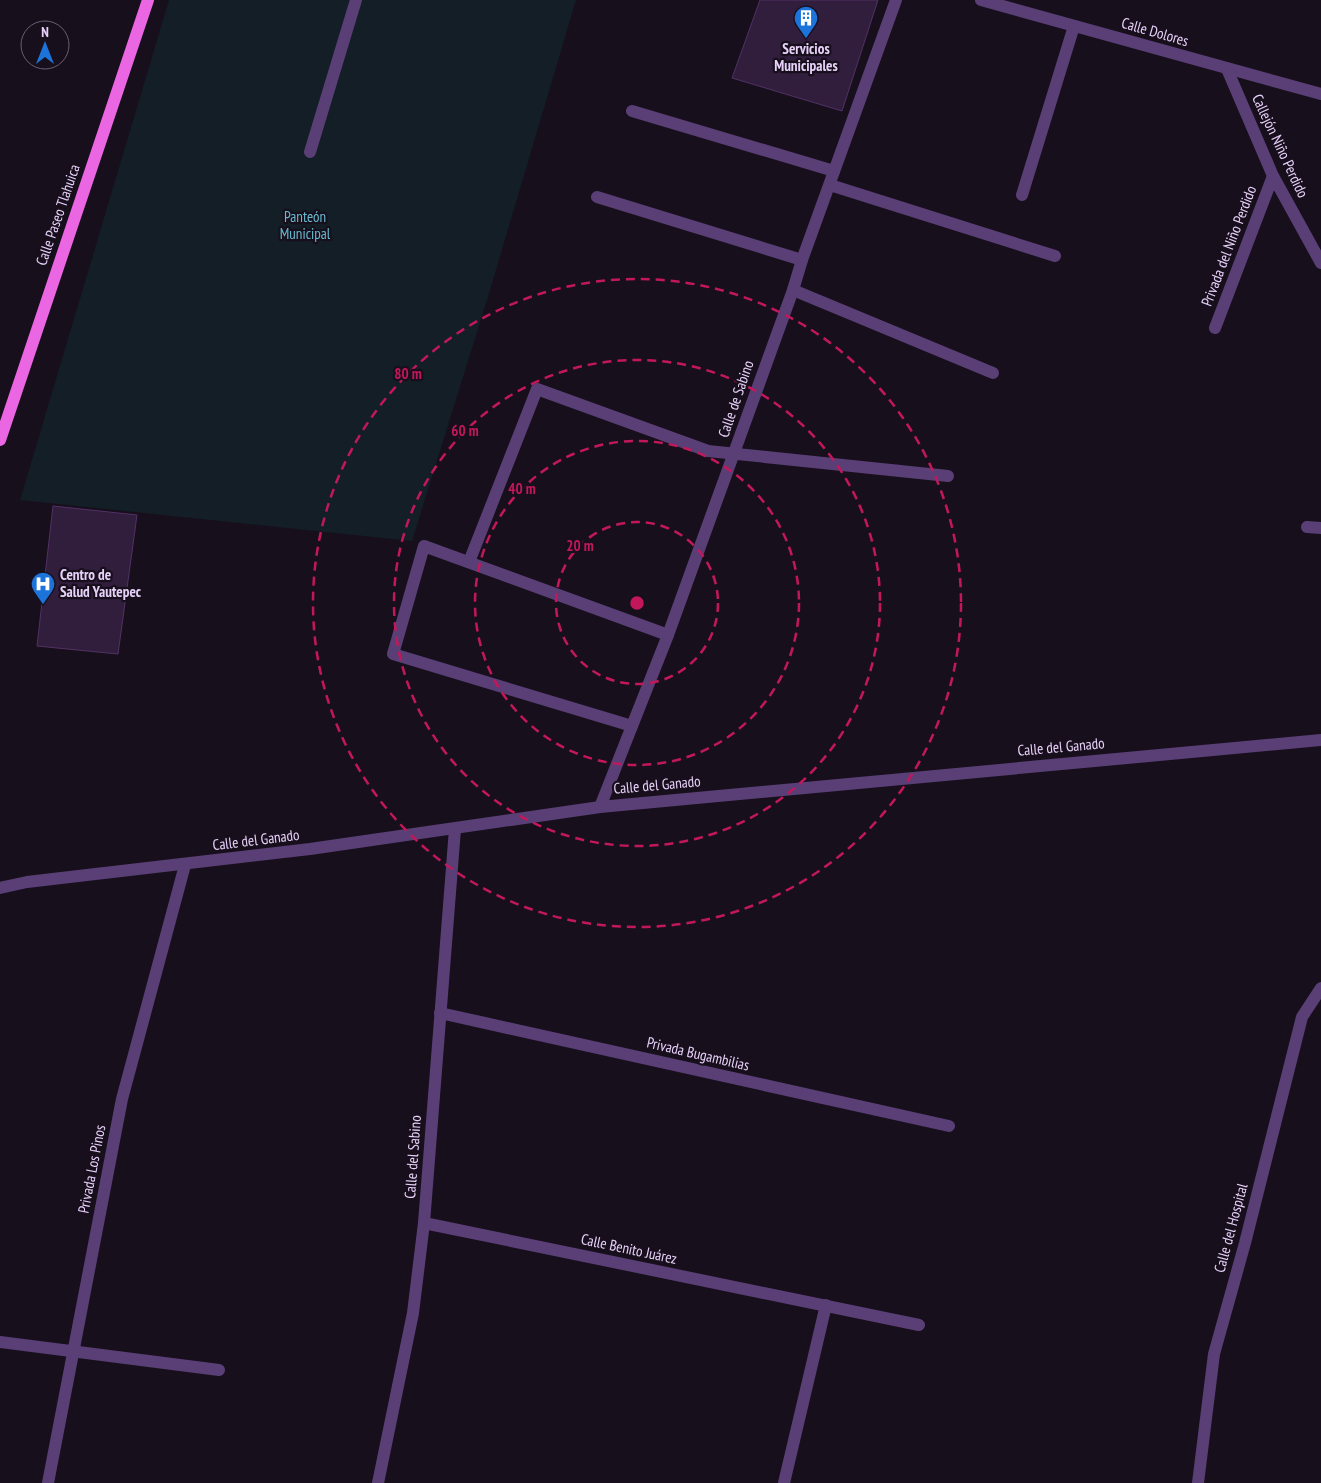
<svg xmlns="http://www.w3.org/2000/svg" width="1321" height="1483" viewBox="0 0 1321 1483" font-family="'PT Sans Narrow',sans-serif">
<rect width="100%" height="100%" fill="#180f1d"/>
<polygon fill="#131e26" points="169,0 576,0 487,300 412,541 20,500"/>
<g fill="#311d3c" stroke="#523265">
<polygon points="760,0 878,0 842,111 732,78"/>
<polygon points="53,506 137,515 118,654 37,646"/>
</g>
<g fill="none" stroke-linecap="round" stroke-linejoin="round">
<g stroke="#5a3f76" stroke-width="12">
<polyline points="981,0 1321,94"/>
<polyline points="1227,69 1273,176 1321,263"/>
<polyline points="632,111 834,171"/>
<polyline points="310,152 356,0"/>
<polyline points="830,185 1055,256"/>
<polyline points="1022,195 1074,26"/>
<polyline points="597,197 802,260"/>
<polyline points="793,290 993,373"/>
<polyline points="1215,328 1273,176"/>
<polyline points="1307,527 1321,528"/>
<polyline points="469,562 537,389 708,451 948,476"/>
<polyline points="632,726 393,654 424,546 668,635"/>
<polyline points="600,807 668,635 793,290 802,260 896,0"/>
<polyline points="0,888 27,882 310,849 600,807 1321,740"/>
<polyline points="440,1013 949,1126"/>
<polyline points="424,1223 919,1325"/>
<polyline points="0,1342 219,1370"/>
<polyline points="48,1483 122,1099 185,865"/>
<polyline points="378,1483 413,1313 424,1223 455,829"/>
<polyline points="784,1483 826,1305"/>
<polyline points="1198,1483 1214,1354 1245,1243 1302,1017 1321,988"/>
</g>
<polyline stroke="#eb66e2" stroke-width="12" points="0,440 148,0"/>
</g>
<g fill="none" stroke="#c2185b" stroke-width="2.5" stroke-dasharray="9 6">
<circle cx="637" cy="603" r="81"/>
<circle cx="637" cy="603" r="162"/>
<circle cx="637" cy="603" r="243"/>
<circle cx="637" cy="603" r="324"/>
</g>
<defs>
<symbol id="building-pin" viewBox="-11 -11 22 30"><path d="M0 17L-7.5 6A9.5 9.5 0 1 1 7.5 6Z" fill="#1c74da" stroke="#180f1d"/><path d="M-4-6H4V6H1V3H-1V6H-4ZM-2.5-4.3h1.7v1.8h-1.7ZM.8-4.3h1.7v1.8H.8ZM-2.5-1h1.7V.8h-1.7ZM.8-1h1.7V.8H.8Z" fill="#fff"/></symbol>
<symbol id="hospital-pin" viewBox="-11 -11 22 30"><path d="M0 17L-7.5 6A9.5 9.5 0 1 1 7.5 6Z" fill="#1c74da" stroke="#180f1d"/><path d="M-5-5h3v3.5h4V-5h3V5h-3V1.5h-4V5h-3Z" fill="#fff"/></symbol>
</defs>
<g fill-rule="evenodd">
<use href="#building-pin" x="792" y="4" width="28" height="38"/>
<use href="#hospital-pin" x="29" y="570" width="28" height="38"/>
</g>
<g text-anchor="middle" stroke-width="4.5" stroke-linejoin="round" paint-order="stroke">
<g font-size="15" fill="#e7d1f9" stroke="#180f1d">
<text transform="translate(1155 32) rotate(16)" y="5">Calle Dolores</text>
<text transform="translate(1280 146) rotate(65)" y="5">Callejón Niño Perdido</text>
<text transform="translate(58 215) rotate(-71)" y="5">Calle Paseo Tlahuica</text>
<text transform="translate(1229 246) rotate(-69)" y="5">Privada del Niño Perdido</text>
<text transform="translate(736 399) rotate(-71)" y="5">Calle de Sabino</text>
<text transform="translate(1061 747) rotate(-5)" y="5">Calle del Ganado</text>
<text transform="translate(657 785) rotate(-5)" y="5">Calle del Ganado</text>
<text transform="translate(256 840) rotate(-7)" y="5">Calle del Ganado</text>
<text transform="translate(698 1054) rotate(13)" y="5">Privada Bugambilias</text>
<text transform="translate(413 1157) rotate(-86)" y="5">Calle del Sabino</text>
<text transform="translate(92 1169) rotate(-79)" y="5">Privada Los Pinos</text>
<text transform="translate(1231 1228) rotate(-75)" y="5">Calle del Hospital</text>
<text transform="translate(629 1249) rotate(12)" y="5">Calle Benito Juárez</text>
</g>
<g font-size="15" font-weight="bold" fill="#e7d1f9" stroke="#180f1d">
<text x="806" y="54">Servicios<tspan x="806" dy="17">Municipales</tspan></text>
<text x="60" y="580" text-anchor="start">Centro de<tspan x="60" dy="17">Salud Yautepec</tspan></text>
</g>
<g font-size="15" fill="#67bbcf" stroke="#180f1d">
<text x="305" y="222">Panteón<tspan x="305" dy="17">Municipal</tspan></text>
</g>
</g>
<circle cx="637" cy="603" r="8" fill="#c2185b" stroke="#180f1d" stroke-width="2.5"/>
<g font-size="15" text-anchor="middle" font-weight="bold" fill="#c2185b" stroke="#180f1d" stroke-width="4.5" stroke-linejoin="round" paint-order="stroke">
<text x="408" y="379">80 m</text>
<text x="465" y="436">60 m</text>
<text x="522" y="494">40 m</text>
<text x="580" y="551">20 m</text>
</g>
<g transform="translate(45 45)"><circle r="24" fill="#180f1d" stroke="#6b5d75"/>
<path d="M0-4L9 19L0 12L-9 19Z" fill="#1c74da"/>
<text y="-8" font-size="14" font-weight="bold" text-anchor="middle" fill="#e7d1f9">N</text>
</g>
</svg>
